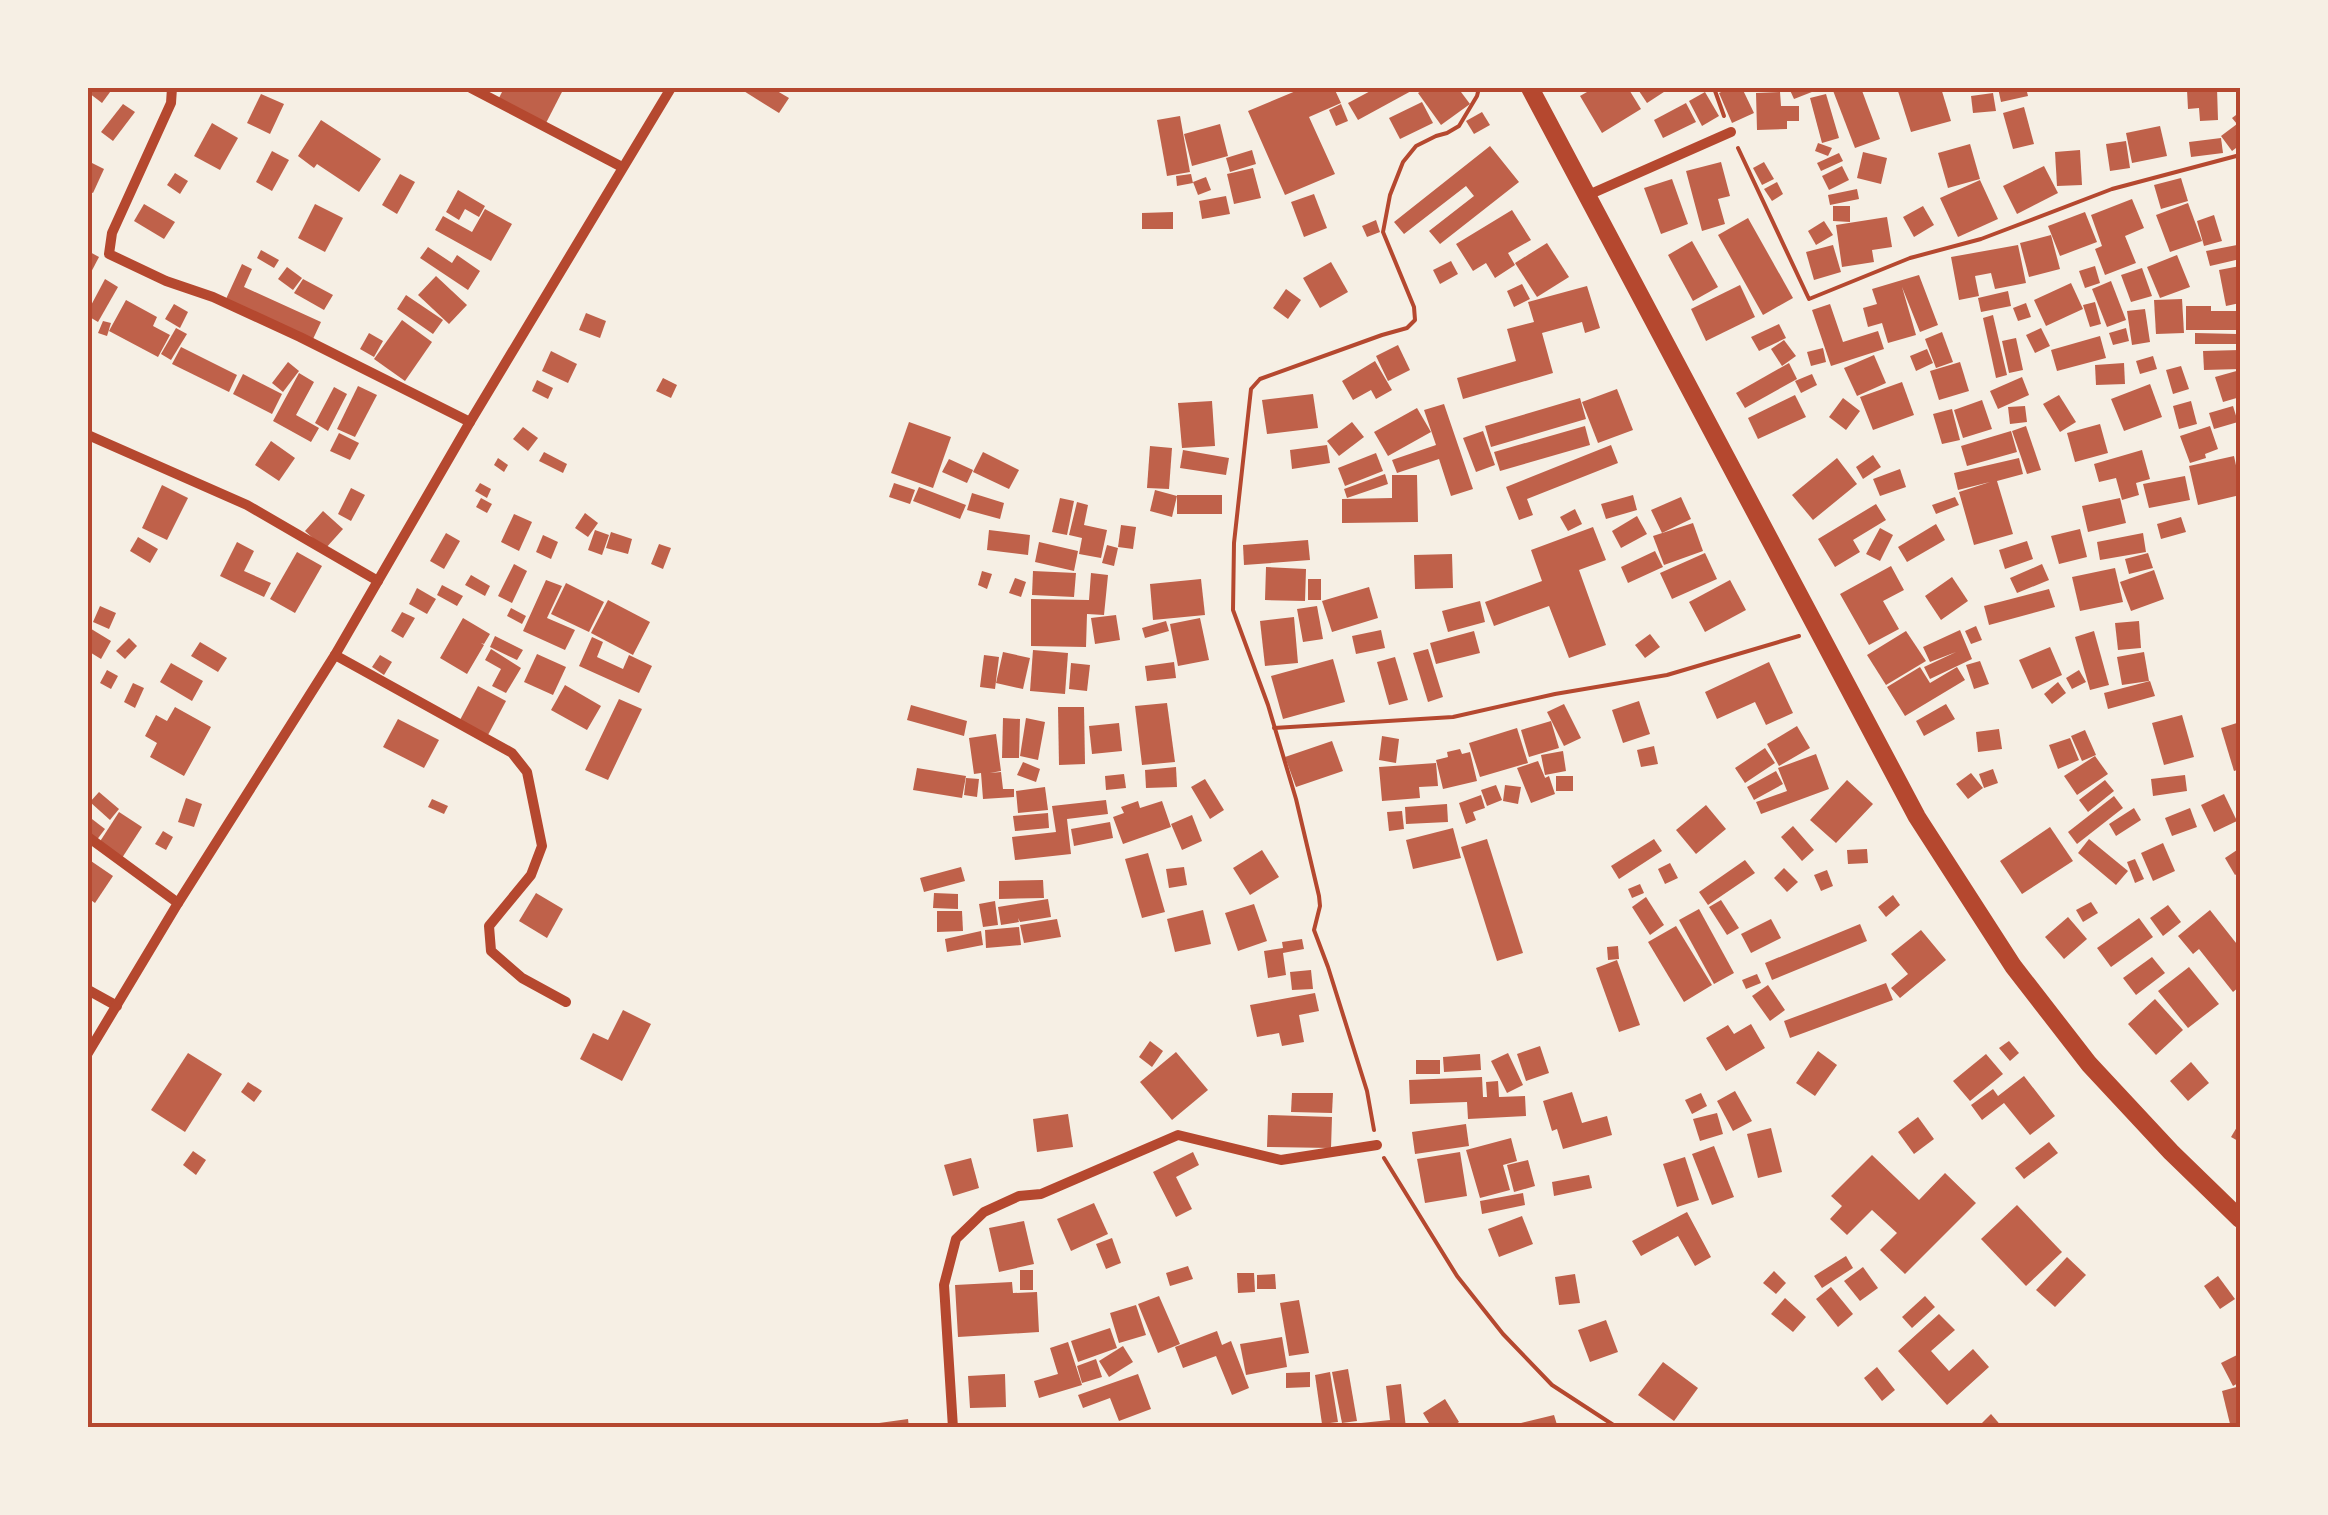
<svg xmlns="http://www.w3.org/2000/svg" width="2328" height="1515" viewBox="0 0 2328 1515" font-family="'DejaVu Sans',sans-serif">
<rect width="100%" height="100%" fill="#f6efe4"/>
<g fill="#bf614a">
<polygon points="93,88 113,88 102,103 89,93"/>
<polygon points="504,88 564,88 546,123 499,98"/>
<polygon points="739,88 772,88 789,98 779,113"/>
<polygon points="1303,88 1334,88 1341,103 1309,117 1335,174 1285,195 1248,111"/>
<polygon points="1376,88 1411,88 1413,90 1358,120 1348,103"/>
<polygon points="1426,88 1458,88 1470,104 1441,125 1418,93"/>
<polygon points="1594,88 1628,88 1641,109 1602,133 1580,96"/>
<polygon points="1637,88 1670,88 1647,103"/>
<polygon points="1730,88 1742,88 1754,113 1732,123 1719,93"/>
<polygon points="1789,88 1822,88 1794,99"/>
<polygon points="1832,88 1861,88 1880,139 1855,148"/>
<polygon points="1897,88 1941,88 1951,121 1911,132"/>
<polygon points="1998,88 2026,88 2028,96 2001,102"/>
<polygon points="2217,88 2218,120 2200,121 2199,108 2188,109 2187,90"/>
<polygon points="1705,92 1719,116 1702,126 1689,101"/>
<polygon points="1780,92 1781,106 1799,106 1799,121 1787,121 1787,129 1757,130 1756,93"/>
<polygon points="1993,93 1996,111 1973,113 1971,96"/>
<polygon points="261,94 284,104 270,134 247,123"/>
<polygon points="1826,94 1839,138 1822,143 1810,98"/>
<polygon points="1422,102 1433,123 1400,139 1389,118"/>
<polygon points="1686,103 1696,122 1663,138 1654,120"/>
<polygon points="123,104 135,112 113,141 101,132"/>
<polygon points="1341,104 1348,121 1336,126 1329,110"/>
<polygon points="2024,107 2034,144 2013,149 2003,113"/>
<polygon points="1482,112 1490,125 1474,134 1466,121"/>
<polygon points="2240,112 2240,145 2232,151 2221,136 2237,124 2232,118"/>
<polygon points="1180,116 1190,172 1167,176 1157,120"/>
<polygon points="321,120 381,159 359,192 317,164 314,168 298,156"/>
<polygon points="212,123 238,138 220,170 194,156"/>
<polygon points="1220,124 1228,156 1192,166 1184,134"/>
<polygon points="2160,126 2167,156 2132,163 2126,133"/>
<polygon points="2221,138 2223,153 2191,157 2189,142"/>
<polygon points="2126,141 2130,168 2110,171 2106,144"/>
<polygon points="1818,143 1832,148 1828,156 1815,151"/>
<polygon points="1970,144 1980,179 1948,188 1938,153"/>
<polygon points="1490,146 1519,182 1440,244 1429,231 1474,196 1466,186 1404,234 1394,222"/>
<polygon points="1252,150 1256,164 1230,172 1226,158"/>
<polygon points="2080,150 2082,185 2057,186 2055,152"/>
<polygon points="272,151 289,160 272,191 256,182"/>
<polygon points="1863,152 1887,158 1881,184 1857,178"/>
<polygon points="1839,153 1843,161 1821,171 1817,163"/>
<polygon points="88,161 104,169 93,193 88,191"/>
<polygon points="1721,162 1730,196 1718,199 1725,224 1702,231 1686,171"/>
<polygon points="1764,162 1774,179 1762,185 1753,168"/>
<polygon points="1842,166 1849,180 1829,190 1822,176"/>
<polygon points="2044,166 2058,193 2017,214 2003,186"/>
<polygon points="1253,168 1261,198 1234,204 1227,174"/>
<polygon points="175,173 188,181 180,194 167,185"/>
<polygon points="400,174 415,182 397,214 382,205"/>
<polygon points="1191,174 1193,183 1177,186 1176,176"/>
<polygon points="1206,177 1211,190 1198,195 1193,182"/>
<polygon points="2181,178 2188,201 2161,209 2154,185"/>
<polygon points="1672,179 1688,224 1661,234 1644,188"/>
<polygon points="1980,180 1998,219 1958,237 1940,198"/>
<polygon points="1777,182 1783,194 1772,201 1764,189"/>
<polygon points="1857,189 1859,199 1830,205 1828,195"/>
<polygon points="458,190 485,206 479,217 465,209 459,220 446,212"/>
<polygon points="1314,194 1327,228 1304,237 1291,202"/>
<polygon points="1226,196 1230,214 1202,219 1199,201"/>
<polygon points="2132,199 2144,228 2125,236 2136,263 2105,275 2095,249 2102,246 2091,215"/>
<polygon points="2188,203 2202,241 2170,252 2156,215"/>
<polygon points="144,204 175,222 164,239 134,221"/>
<polygon points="315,204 343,218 325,252 298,238"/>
<polygon points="1833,206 1850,206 1850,222 1833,221"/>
<polygon points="1923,206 1934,225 1914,237 1903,217"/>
<polygon points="485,209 512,224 491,261 435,230 443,216 472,232"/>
<polygon points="1512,210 1531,240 1508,253 1515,265 1495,278 1486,263 1473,271 1456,244"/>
<polygon points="1173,212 1173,229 1142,229 1142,213"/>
<polygon points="2085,212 2097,242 2060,256 2048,226"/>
<polygon points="2214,215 2222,241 2204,246 2197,221"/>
<polygon points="1887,217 1892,247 1872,250 1874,262 1842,267 1836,225"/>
<polygon points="1748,218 1793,298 1763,315 1718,235"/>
<polygon points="1376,220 1380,232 1367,237 1362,226"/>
<polygon points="1824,221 1833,235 1816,245 1808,231"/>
<polygon points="2051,235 2060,269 2029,277 2020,243"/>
<polygon points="1692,241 1718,287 1693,301 1668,255"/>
<polygon points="1547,243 1569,277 1537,297 1515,263"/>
<polygon points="1833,245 1841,272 1814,280 1806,252"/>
<polygon points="2018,245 2026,283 1995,289 1991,273 1975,276 1979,296 1959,300 1951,257"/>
<polygon points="2237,245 2240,259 2210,266 2206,251"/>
<polygon points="428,247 452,263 457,255 480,271 468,290 420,258"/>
<polygon points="261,250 279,260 274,268 257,258"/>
<polygon points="88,251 99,257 88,278"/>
<polygon points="2177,255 2190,287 2160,298 2147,267"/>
<polygon points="1451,261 1458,274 1440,284 1433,270"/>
<polygon points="1331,262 1348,292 1320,308 1303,278"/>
<polygon points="242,264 252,269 244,287 321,322 313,339 226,299"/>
<polygon points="2095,266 2100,283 2085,288 2079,271"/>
<polygon points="2240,266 2240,303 2226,306 2219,270"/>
<polygon points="287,267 302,278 293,290 278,279"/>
<polygon points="2142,268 2152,296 2131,302 2121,275"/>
<polygon points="1919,275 1938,325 1920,332 1902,287 1916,335 1888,343 1882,323 1868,327 1863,308 1877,304 1872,289"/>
<polygon points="436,276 467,305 449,324 418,295"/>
<polygon points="105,279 118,287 98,322 88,316 88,311"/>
<polygon points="303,279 333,295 324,310 294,293"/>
<polygon points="2111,281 2126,320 2107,327 2092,289"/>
<polygon points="2071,283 2083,309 2046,326 2034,300"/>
<polygon points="1522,284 1530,299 1514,307 1507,291"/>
<polygon points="1740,285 1755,317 1706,341 1691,309"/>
<polygon points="1587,286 1600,328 1585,333 1582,322 1542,333 1553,373 1463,399 1457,378 1516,361 1507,329 1534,322 1528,302"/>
<polygon points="1286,289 1301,300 1288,319 1273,308"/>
<polygon points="2008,291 2011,306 1981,312 1978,298"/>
<polygon points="406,295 443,320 433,334 397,309"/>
<polygon points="2182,299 2184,333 2156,334 2154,300"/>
<polygon points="126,300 157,317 153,326 170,335 158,357 109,331"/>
<polygon points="2095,302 2101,324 2090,327 2083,305"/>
<polygon points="2026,303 2031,317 2018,321 2013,308"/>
<polygon points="174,304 188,312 180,328 165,319"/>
<polygon points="1830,304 1843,342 1878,331 1884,349 1831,366 1812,310"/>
<polygon points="2186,306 2211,306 2211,311 2240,311 2240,330 2186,330"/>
<polygon points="2145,309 2150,342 2132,345 2127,311"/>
<polygon points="586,313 606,321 600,338 579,330"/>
<polygon points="1993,315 2007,375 1996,378 1983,318"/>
<polygon points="402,320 432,342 405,381 374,359"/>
<polygon points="103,321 111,323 107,336 98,333"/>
<polygon points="1779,324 1786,338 1759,351 1751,337"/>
<polygon points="176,328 187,334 171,360 161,354"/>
<polygon points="2041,328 2050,346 2035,353 2026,335"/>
<polygon points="2126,328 2129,341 2113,345 2109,333"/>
<polygon points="1942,332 1953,362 1936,368 1925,339"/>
<polygon points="369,333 383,341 374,357 360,349"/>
<polygon points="2195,333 2237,334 2237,344 2195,344"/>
<polygon points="2100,336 2106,358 2057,371 2051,350"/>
<polygon points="2016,338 2023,370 2009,373 2002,341"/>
<polygon points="1784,340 1796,356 1782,366 1771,349"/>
<polygon points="1398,345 1410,370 1388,381 1376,356"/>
<polygon points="181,347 237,375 229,392 172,364"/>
<polygon points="1823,348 1826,362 1811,366 1807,352"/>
<polygon points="1927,349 1933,363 1916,371 1910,356"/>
<polygon points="2240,350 2240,369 2204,370 2203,351"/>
<polygon points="551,351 577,364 568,383 542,371"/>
<polygon points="1874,355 1886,383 1857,396 1844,368"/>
<polygon points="2153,356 2157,369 2140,374 2136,361"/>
<polygon points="1375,361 1392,390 1376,399 1371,390 1353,400 1342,381"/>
<polygon points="288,362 299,371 283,392 272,383"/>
<polygon points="1960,362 1969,391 1939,400 1930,371"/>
<polygon points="1789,363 1797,379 1745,408 1736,393"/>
<polygon points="2124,363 2125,384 2096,385 2095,365"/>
<polygon points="2181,366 2189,389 2173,394 2166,370"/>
<polygon points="2240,370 2240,397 2223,402 2215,377"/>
<polygon points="299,373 314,382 296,415 319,428 311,442 273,421"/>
<polygon points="243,374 282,394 272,414 233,394"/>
<polygon points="1812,374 1817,385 1801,393 1795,381"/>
<polygon points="2022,377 2029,395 1998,409 1990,391"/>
<polygon points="663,378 677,385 671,398 656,391"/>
<polygon points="537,380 553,388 548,399 532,391"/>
<polygon points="1902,382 1914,415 1873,430 1860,397"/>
<polygon points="2150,384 2162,417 2124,431 2111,399"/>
<polygon points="358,386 377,395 355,437 337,429"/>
<polygon points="334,387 347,394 328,431 315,423"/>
<polygon points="1617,389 1633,430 1598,443 1582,402"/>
<polygon points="1313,394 1318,428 1267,434 1262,400"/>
<polygon points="1795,395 1806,417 1758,439 1748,418"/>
<polygon points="2059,395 2076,422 2060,432 2043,404"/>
<polygon points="1580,398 1586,419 1491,447 1485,426"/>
<polygon points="1843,398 1860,411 1846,430 1829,417"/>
<polygon points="1982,400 1992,429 1963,438 1954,410"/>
<polygon points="1212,401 1215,446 1182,448 1178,403"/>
<polygon points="2191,401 2197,424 2179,429 2173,406"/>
<polygon points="1444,404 1473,489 1451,496 1439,459 1397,473 1392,460 1436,445 1424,410"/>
<polygon points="2025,406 2027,422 2010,424 2008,407"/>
<polygon points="2233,406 2238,422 2214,429 2209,413"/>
<polygon points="1417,408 1431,432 1388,456 1374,432"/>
<polygon points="1952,409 1960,440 1942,444 1933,414"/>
<polygon points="909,422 951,437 933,488 891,473"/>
<polygon points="1352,422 1364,437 1339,456 1327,441"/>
<polygon points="2100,424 2108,453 2075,462 2067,433"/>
<polygon points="1585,426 1590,445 1500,471 1494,452"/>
<polygon points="2026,426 2041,470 2027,474 2012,431"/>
<polygon points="2210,426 2218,449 2205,454 2206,458 2190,463 2180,436"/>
<polygon points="523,427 538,438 528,451 513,439"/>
<polygon points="1483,431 1495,465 1476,472 1463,438"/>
<polygon points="2011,431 2017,452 1967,466 1961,446"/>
<polygon points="339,433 359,443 350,460 330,451"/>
<polygon points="271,441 295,458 279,481 255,465"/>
<polygon points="1327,445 1330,463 1292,469 1290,450"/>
<polygon points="1611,445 1618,463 1527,499 1533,515 1519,520 1506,487"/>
<polygon points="1150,446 1172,448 1169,489 1147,488"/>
<polygon points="1183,450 1229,458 1226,475 1180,468"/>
<polygon points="2142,450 2150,479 2136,483 2139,495 2122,500 2116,478 2099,482 2094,464"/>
<polygon points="544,452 567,464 563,473 539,461"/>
<polygon points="983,452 1019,470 1009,489 973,472"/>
<polygon points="1376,453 1383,471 1345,486 1338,468"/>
<polygon points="1873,455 1881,467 1863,479 1856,467"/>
<polygon points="2234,456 2240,484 2240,495 2198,505 2189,466"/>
<polygon points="498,458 508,465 504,472 494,465"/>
<polygon points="1837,458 1857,484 1813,520 1792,495"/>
<polygon points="2019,458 2023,474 1997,481 2013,534 1974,545 1959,492 1990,482 1958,490 1954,473"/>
<polygon points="949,459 973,470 967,483 942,472"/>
<polygon points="1900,469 1906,487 1880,496 1873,479"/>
<polygon points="1385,474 1388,484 1347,498 1344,489"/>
<polygon points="1392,475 1417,475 1418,522 1342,523 1342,499 1392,498"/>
<polygon points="2185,476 2190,500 2149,508 2143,484"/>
<polygon points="480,483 491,489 487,498 475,491"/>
<polygon points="894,483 915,490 910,504 889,497"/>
<polygon points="162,485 188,498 167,540 142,528"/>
<polygon points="919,487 966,505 960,519 913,501"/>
<polygon points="351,488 365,495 351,521 338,514"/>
<polygon points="1155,490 1177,496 1172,517 1150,511"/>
<polygon points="972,493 1004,503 1000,519 967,510"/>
<rect x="1177" y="495" width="45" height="19"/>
<polygon points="1633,495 1637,510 1606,519 1601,504"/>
<polygon points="1681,497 1691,519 1662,533 1651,510"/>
<polygon points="1955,497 1959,505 1936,514 1932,505"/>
<polygon points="481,498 492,504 487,513 476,507"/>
<polygon points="1060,498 1074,501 1067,535 1052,532"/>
<polygon points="2120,498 2126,523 2088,532 2082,506"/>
<polygon points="1077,502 1088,505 1084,525 1107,530 1101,558 1079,554 1082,538 1069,535"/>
<polygon points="1876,504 1886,520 1853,540 1860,552 1835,567 1818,539"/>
<polygon points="1575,509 1582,524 1568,531 1560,517"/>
<polygon points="323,511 343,529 325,549 305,531"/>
<polygon points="585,513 598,523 588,537 575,528"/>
<polygon points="514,514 532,522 519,551 501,542"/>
<polygon points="1637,516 1647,534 1621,548 1612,531"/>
<polygon points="2181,517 2186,532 2161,539 2157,524"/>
<polygon points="1693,523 1703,551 1664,565 1653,536"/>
<polygon points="1936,524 1945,540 1907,562 1898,547"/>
<polygon points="1121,525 1136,527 1133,549 1118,547"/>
<polygon points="1593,527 1606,560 1579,570 1606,645 1569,658 1549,606 1494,626 1485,602 1542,581 1531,550"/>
<polygon points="1880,528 1893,535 1880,561 1866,554"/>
<polygon points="2080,529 2087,557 2059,564 2051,536"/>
<polygon points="595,530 609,535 602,555 588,550"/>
<polygon points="989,530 1030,535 1028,555 987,550"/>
<polygon points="611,532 632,539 628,554 606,548"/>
<polygon points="446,533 460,541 444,569 430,561"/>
<polygon points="2143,533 2146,552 2100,560 2097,542"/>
<polygon points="543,535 558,542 551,559 536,552"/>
<polygon points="138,537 158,549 150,563 130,551"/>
<polygon points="1308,540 1310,560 1244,565 1243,545"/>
<polygon points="2027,541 2033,559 2005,569 1999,550"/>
<polygon points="237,542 254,551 244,571 271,583 264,597 220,576"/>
<polygon points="1039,542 1078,551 1074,571 1035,562"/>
<polygon points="659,544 671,548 663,569 651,564"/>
<polygon points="1107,545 1118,548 1114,566 1102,563"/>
<polygon points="1655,551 1663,567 1628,583 1621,567"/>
<polygon points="297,552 322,566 295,613 270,599"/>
<polygon points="1705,553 1717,579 1672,599 1660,573"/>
<polygon points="2148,553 2153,568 2129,574 2125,559"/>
<polygon points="1452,554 1453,588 1415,589 1414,555"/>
<polygon points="514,564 527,571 512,603 498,596"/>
<polygon points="2042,564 2049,580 2017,593 2010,578"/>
<polygon points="1891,566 1904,590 1883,601 1899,629 1869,645 1840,594"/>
<polygon points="1266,567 1306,569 1305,601 1265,600"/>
<polygon points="2115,568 2123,602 2080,611 2072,577"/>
<polygon points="2154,570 2164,599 2131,611 2120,582"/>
<polygon points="982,571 992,574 987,589 978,585"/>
<polygon points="1033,571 1076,573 1074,597 1032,595"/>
<polygon points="1091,573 1108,575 1104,615 1087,614 1086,647 1031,646 1031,599 1089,600"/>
<polygon points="471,575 490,586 485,596 465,585"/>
<polygon points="1952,577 1968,601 1941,620 1925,596"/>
<polygon points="1015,578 1026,582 1021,597 1009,593"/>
<polygon points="1201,579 1205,615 1153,620 1150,584"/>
<rect x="1308" y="579" width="13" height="21"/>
<polygon points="546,580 562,586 547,618 575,630 565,650 523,631"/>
<polygon points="1730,580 1746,610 1705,632 1689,602"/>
<polygon points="566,583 604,602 589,632 551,614"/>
<polygon points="442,585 463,596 457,606 437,595"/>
<polygon points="1369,587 1378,618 1332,632 1322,601"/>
<polygon points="417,588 436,599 427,614 409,604"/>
<polygon points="2049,589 2055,607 1989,625 1984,606"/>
<polygon points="608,600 650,622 633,655 591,633"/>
<polygon points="1480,601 1485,622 1448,632 1442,611"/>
<polygon points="100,606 116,613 109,629 93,622"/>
<polygon points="1317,606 1323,639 1303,642 1297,609"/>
<polygon points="511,608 526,616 522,624 507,616"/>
<polygon points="402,612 415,618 403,638 391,631"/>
<polygon points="1116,615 1120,640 1095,644 1091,618"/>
<polygon points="1294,617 1298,663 1265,666 1260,621"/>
<polygon points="463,618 490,634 484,644 481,643 484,645 467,674 440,658"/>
<polygon points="1200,618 1209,660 1178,666 1170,624"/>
<polygon points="1166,621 1169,631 1145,638 1142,628"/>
<polygon points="2139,621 2141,648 2118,650 2115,623"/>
<polygon points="1976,626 1982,640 1971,644 1965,631"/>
<polygon points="88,627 111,641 101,659 88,651"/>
<polygon points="1381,630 1385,648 1356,654 1352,636"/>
<polygon points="1960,630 1972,659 1930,679 1924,667 1956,652 1930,662 1923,647"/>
<polygon points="1474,631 1480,653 1436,664 1430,643"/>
<polygon points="1906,631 1926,661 1886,685 1867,655"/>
<polygon points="2094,631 2109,685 2090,690 2075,637"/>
<polygon points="1650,634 1660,647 1645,658 1635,645"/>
<polygon points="495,636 523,650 517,660 490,647"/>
<polygon points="592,637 603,642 597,657 623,669 629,655 652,666 639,693 579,666"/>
<polygon points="129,638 137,646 125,659 116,651"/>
<polygon points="200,642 227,658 218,672 191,656"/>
<polygon points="2050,647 2062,675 2032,689 2019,660"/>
<polygon points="491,649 521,668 506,693 492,686 501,669 485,660"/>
<polygon points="1428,649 1443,697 1428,702 1413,653"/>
<polygon points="1033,650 1068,653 1065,694 1030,691"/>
<polygon points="1003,652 1030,658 1023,689 996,683"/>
<polygon points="2144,652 2149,681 2122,685 2117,657"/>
<polygon points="537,654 566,667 553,695 524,682"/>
<polygon points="380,655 392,662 384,675 372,667"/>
<polygon points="984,655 999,657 995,689 980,687"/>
<polygon points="1395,657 1408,700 1389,705 1377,662"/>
<polygon points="1333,659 1345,702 1283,719 1271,676"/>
<polygon points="1980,661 1989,684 1974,689 1966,665"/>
<polygon points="1174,662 1176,678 1147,681 1145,666"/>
<polygon points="1769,662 1793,713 1766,725 1755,702 1717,719 1705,692"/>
<polygon points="171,663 203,681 192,701 160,682"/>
<polygon points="1071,663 1090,665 1087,691 1069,689"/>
<polygon points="1920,667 1930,683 1957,667 1965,680 1905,716 1887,687"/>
<polygon points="107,670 118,676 111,689 100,683"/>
<polygon points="2079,670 2086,682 2072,689 2066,678"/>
<polygon points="2150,681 2155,696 2108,709 2104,693"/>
<polygon points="2058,682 2066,693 2052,704 2044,694"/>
<polygon points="133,683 144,688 135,708 124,702"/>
<polygon points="565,685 601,706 587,730 551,710"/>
<polygon points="478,686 506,701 488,735 460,720"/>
<polygon points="619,699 642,709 608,780 585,770"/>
<polygon points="1639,701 1650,734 1623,743 1612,710"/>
<polygon points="1167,703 1175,762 1142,765 1135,706"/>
<polygon points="1564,704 1581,738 1564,746 1547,712"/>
<polygon points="1946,704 1955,719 1924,736 1916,721"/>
<polygon points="911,705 967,721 964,736 907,720"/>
<polygon points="175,707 211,727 184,776 150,757 157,743 145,736 156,715 167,721"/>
<polygon points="1058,707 1084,707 1085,764 1059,765"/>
<polygon points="2182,715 2194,757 2164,765 2152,723"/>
<polygon points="1003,718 1020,719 1019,758 1002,758"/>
<polygon points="1026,718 1045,722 1038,760 1020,756"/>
<polygon points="398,719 439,740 424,768 383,747"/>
<polygon points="1551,721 1559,748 1529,757 1521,730"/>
<polygon points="2240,722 2240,769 2234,771 2221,728"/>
<polygon points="1119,723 1122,751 1092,754 1089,726"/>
<polygon points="1797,726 1810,748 1779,766 1767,744"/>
<polygon points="1517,728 1528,763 1480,777 1469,743"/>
<polygon points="1999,729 2002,749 1978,752 1976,732"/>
<polygon points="2085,730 2096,755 2082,761 2071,736"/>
<polygon points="996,734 1001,771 990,773 1001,772 1003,789 1014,789 1014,797 983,799 981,773 974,774 969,738"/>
<polygon points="1382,736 1399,739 1396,763 1379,760"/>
<polygon points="2070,738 2079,760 2058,769 2049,745"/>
<polygon points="1332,741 1343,771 1296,787 1285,757"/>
<polygon points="1654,746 1658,764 1641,767 1637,750"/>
<polygon points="1765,748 1775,763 1745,783 1735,768"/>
<polygon points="1460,749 1462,754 1470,752 1477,781 1443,789 1436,760 1448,757 1447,752"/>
<polygon points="1563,751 1566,771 1545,775 1541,755"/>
<polygon points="1816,754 1829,789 1761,814 1756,802 1787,791 1778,768"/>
<polygon points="2095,756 2108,774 2077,795 2064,776"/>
<polygon points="1538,761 1546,780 1545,778 1549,776 1555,794 1531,803 1517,768"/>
<polygon points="1023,762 1040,769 1036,782 1017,775"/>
<polygon points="1436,763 1438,786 1419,787 1420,798 1382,801 1379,767"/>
<polygon points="1176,767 1177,787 1146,788 1145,770"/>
<polygon points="917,768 966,776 962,798 913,790"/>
<polygon points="1993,769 1998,783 1984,788 1979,774"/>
<polygon points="1776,771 1783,784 1754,800 1747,787"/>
<polygon points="1971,773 1983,788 1968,799 1956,784"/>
<polygon points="1124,774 1126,788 1106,790 1105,776"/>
<polygon points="2185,775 2187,791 2153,796 2151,779"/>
<rect x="1556" y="776" width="17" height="15"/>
<polygon points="966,778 979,779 977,797 964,795"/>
<polygon points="1205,779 1224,810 1210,819 1191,787"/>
<polygon points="1847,780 1873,804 1836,843 1810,820"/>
<polygon points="2105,780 2114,791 2088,812 2079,800"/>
<polygon points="1496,785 1502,800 1487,806 1481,790"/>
<polygon points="1505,785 1521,787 1518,804 1503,801"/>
<polygon points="1045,787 1048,810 1018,813 1016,791"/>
<polygon points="99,792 119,809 110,820 90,802"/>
<polygon points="2224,794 2237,821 2214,832 2201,805"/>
<polygon points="1481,795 1485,808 1473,812 1476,820 1466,824 1459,803"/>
<polygon points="2114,796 2123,808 2077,844 2068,832"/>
<polygon points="186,798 202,804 194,827 178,822"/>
<polygon points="432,799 448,806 444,814 428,807"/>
<polygon points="1106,800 1108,814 1067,819 1071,854 1015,860 1012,837 1056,832 1052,806"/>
<polygon points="1138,801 1140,808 1162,801 1171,827 1123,844 1113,817 1124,813 1121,807"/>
<polygon points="1447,804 1448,822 1406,824 1405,807"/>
<polygon points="1706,805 1726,829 1696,854 1676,830"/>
<polygon points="2134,808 2141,820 2116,836 2109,824"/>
<polygon points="2190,808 2197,827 2172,836 2165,818"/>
<polygon points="1402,811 1404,829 1389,831 1387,812"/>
<polygon points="119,812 142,827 122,858 99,843"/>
<polygon points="1048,813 1049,828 1015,831 1013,816"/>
<polygon points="1192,815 1202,841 1182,850 1171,824"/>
<polygon points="88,816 105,829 96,841 88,835"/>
<polygon points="1110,822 1113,838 1074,846 1071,829"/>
<polygon points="1793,826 1814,850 1802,861 1781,837"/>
<polygon points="2050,827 2073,861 2022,894 2000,861"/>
<polygon points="1453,828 1461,858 1413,869 1406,840"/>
<polygon points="163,831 173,837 166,850 155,844"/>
<polygon points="1487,839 1523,953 1497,961 1461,847"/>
<polygon points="1654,839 1662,851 1619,879 1611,866"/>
<polygon points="2089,839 2128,871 2116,885 2078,853"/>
<polygon points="2163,843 2175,871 2153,881 2141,853"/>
<polygon points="2240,848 2240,872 2235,875 2225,858"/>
<polygon points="1867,849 1868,863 1848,864 1847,850"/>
<polygon points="1262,850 1279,877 1250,895 1233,868"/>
<polygon points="1148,853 1165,912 1142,918 1125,859"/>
<polygon points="88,859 113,876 95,903 88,898"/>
<polygon points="2135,859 2144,879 2135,883 2127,862"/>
<polygon points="1745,860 1755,873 1708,905 1699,892"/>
<polygon points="1670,863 1678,878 1665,884 1658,869"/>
<polygon points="961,867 965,881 924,892 920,878"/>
<polygon points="1184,867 1187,885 1169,888 1166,869"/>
<polygon points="1784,868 1798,882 1787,892 1774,878"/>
<polygon points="1827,870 1833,886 1821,891 1814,875"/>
<polygon points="1043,880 1044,898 999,899 999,881"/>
<polygon points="1640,884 1644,893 1632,898 1628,889"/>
<polygon points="536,893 563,909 547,938 519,921"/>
<polygon points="934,893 958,894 958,909 933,908"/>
<polygon points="1893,895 1900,905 1886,917 1878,907"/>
<polygon points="1646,897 1664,925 1650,935 1632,907"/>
<polygon points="1048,899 1051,917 1020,922 1018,918 1019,922 1001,925 998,907"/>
<polygon points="1721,900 1739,928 1727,935 1709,907"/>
<polygon points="995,901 998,925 983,927 979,904"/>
<polygon points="2091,902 2098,913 2083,922 2076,910"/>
<polygon points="1254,904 1267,941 1238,951 1225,913"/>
<polygon points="2168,905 2181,922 2163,936 2150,918"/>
<polygon points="1699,909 1734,973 1714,984 1679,920"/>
<polygon points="1203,910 1211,944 1175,952 1167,919"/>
<polygon points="2210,910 2240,948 2240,986 2233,992 2199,949 2193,954 2178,936"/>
<polygon points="937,911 962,911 963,931 937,932"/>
<polygon points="2068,917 2087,939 2064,959 2045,937"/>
<polygon points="2139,918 2153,937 2111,967 2097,948"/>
<polygon points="1057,919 1061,937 1024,943 1020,925"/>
<polygon points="1771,919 1781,938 1751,953 1741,934"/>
<polygon points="1860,924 1867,941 1772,980 1765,963"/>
<polygon points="1676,926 1712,985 1684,1002 1648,942"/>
<polygon points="1019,927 1021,945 986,948 985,930"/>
<polygon points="1921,930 1946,960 1900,998 1891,988 1908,974 1891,954"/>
<polygon points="981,931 983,945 947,952 945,939"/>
<polygon points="1302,939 1304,949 1283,953 1286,975 1268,978 1264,951 1283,948 1282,942"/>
<polygon points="1618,946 1619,959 1608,960 1607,947"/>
<polygon points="2152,957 2165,973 2136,995 2123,978"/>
<polygon points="1617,960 1640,1025 1619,1032 1596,968"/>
<polygon points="2189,967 2219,1004 2188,1028 2158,991"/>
<polygon points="1311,970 1313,989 1292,990 1290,972"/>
<polygon points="1757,974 1761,983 1746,989 1742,980"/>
<polygon points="1886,983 1893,1000 1790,1038 1784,1021"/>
<polygon points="1768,985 1785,1010 1770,1021 1752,996"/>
<polygon points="1315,993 1319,1011 1299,1015 1304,1042 1282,1046 1279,1033 1257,1037 1250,1005"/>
<polygon points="2155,999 2183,1030 2156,1055 2128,1024"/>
<polygon points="623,1010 651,1024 622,1081 580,1059 593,1033 608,1040"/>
<polygon points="1751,1024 1765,1048 1726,1071 1706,1038 1728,1025 1734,1034"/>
<polygon points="1150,1041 1163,1051 1152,1067 1139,1057"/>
<polygon points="2009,1041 2019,1053 2010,1061 1999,1048"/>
<polygon points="1540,1046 1549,1073 1526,1081 1517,1054"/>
<polygon points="1818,1051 1837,1065 1815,1096 1796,1083"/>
<polygon points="1176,1052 1208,1090 1172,1120 1140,1082"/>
<polygon points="188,1053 222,1074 185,1132 151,1110"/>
<polygon points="1508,1053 1523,1085 1507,1093 1491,1061"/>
<polygon points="1480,1054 1481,1070 1444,1072 1443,1057"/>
<polygon points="1986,1054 2003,1074 1970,1101 1953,1081"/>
<rect x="1416" y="1060" width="24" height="14"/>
<polygon points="2191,1062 2209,1083 2188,1101 2170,1081"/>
<polygon points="2024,1076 2055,1116 2030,1135 2004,1103 1982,1120 1971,1105 1993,1089 1998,1096"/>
<polygon points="1482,1077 1483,1097 1487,1097 1486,1082 1498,1081 1499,1097 1525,1096 1526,1116 1468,1119 1467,1102 1410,1104 1409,1080"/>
<polygon points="248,1082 262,1091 254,1102 241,1092"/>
<polygon points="1735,1091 1752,1121 1733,1131 1717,1101"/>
<polygon points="1572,1092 1582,1123 1607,1116 1612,1135 1563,1149 1557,1129 1552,1131 1543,1101"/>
<polygon points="1292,1093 1333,1093 1332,1113 1291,1112"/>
<polygon points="1701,1093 1707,1106 1692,1114 1685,1100"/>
<polygon points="1717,1113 1723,1134 1700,1141 1693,1119"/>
<polygon points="1068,1114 1073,1147 1037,1152 1033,1119"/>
<polygon points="1268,1115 1332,1117 1331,1148 1267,1147"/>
<polygon points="1918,1117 1934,1139 1914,1154 1898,1132"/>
<polygon points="2240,1122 2240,1142 2231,1137"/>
<polygon points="1466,1124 1469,1146 1415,1154 1412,1132"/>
<polygon points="1771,1128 1782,1172 1758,1178 1747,1134"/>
<polygon points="1511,1138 1517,1161 1503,1165 1510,1190 1480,1198 1466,1150"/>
<polygon points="2049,1142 2058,1153 2024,1179 2015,1168"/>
<polygon points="1714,1146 1734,1197 1712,1205 1692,1154"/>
<polygon points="193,1151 206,1160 196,1175 183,1165"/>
<polygon points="1193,1152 1199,1165 1176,1177 1192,1209 1176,1217 1153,1172"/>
<polygon points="1460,1152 1467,1196 1425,1203 1417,1159"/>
<polygon points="1872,1155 1919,1200 1945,1173 1976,1203 1905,1274 1880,1250 1897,1233 1872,1210 1847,1235 1830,1219 1842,1206 1831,1196"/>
<polygon points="1685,1157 1699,1200 1677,1207 1663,1164"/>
<polygon points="971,1158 979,1188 953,1196 944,1165"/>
<polygon points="1528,1160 1535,1186 1514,1192 1507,1165"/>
<polygon points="1589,1175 1592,1188 1554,1196 1552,1182"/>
<polygon points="1523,1193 1525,1205 1482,1214 1480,1201"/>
<polygon points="1094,1203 1108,1234 1071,1251 1057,1219"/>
<polygon points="2017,1205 2062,1252 2026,1286 1981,1239"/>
<polygon points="1687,1212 1711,1257 1695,1266 1678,1236 1641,1256 1632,1241"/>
<polygon points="1522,1216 1533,1244 1499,1257 1488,1229"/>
<polygon points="1024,1221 1034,1264 999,1272 989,1228"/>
<polygon points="1112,1238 1121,1263 1106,1269 1096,1244"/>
<polygon points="1846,1256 1853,1268 1822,1288 1814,1276"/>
<polygon points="2067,1257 2086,1275 2055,1307 2036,1290"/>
<polygon points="1188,1266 1193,1279 1170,1286 1166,1273"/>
<polygon points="1863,1267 1878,1288 1860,1301 1844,1281"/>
<rect x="1020" y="1270" width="13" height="20"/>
<polygon points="1774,1271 1786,1283 1776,1294 1763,1283"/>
<polygon points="1237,1273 1254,1273 1255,1292 1238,1293"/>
<polygon points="1275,1274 1276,1289 1257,1289 1257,1275"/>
<polygon points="1575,1274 1580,1303 1559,1305 1555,1277"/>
<polygon points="2218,1276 2235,1299 2220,1309 2204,1286"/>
<polygon points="1012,1282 1013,1293 1037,1292 1039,1332 958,1337 955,1285"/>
<polygon points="1831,1287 1853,1314 1838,1327 1816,1299"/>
<polygon points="1159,1296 1180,1344 1158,1353 1138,1304"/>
<polygon points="1925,1296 1935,1307 1912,1328 1902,1317"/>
<polygon points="1785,1298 1806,1317 1793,1332 1771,1314"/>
<polygon points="1299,1300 1309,1353 1289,1356 1280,1303"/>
<polygon points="1136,1305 1146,1335 1119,1343 1110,1313"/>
<polygon points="1939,1314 1955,1330 1931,1351 1949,1371 1973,1349 1989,1367 1947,1405 1898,1351"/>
<polygon points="1606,1320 1618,1352 1590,1362 1578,1330"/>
<polygon points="1110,1328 1117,1348 1078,1362 1071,1341"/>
<polygon points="1217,1331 1222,1345 1231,1341 1249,1388 1232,1395 1216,1356 1183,1368 1175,1347"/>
<polygon points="1282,1337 1287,1367 1246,1375 1240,1344"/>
<polygon points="1068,1342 1082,1385 1039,1398 1034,1381 1058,1374 1050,1348"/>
<polygon points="1123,1346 1133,1362 1109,1377 1099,1361"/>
<polygon points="2237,1355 2240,1362 2240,1382 2233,1386 2221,1363"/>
<polygon points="1096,1359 1102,1377 1082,1383 1077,1366"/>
<polygon points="1663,1362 1698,1388 1674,1421 1638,1395"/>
<polygon points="1877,1367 1895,1390 1882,1401 1864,1378"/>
<polygon points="1348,1369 1357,1421 1342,1423 1332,1372"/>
<polygon points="1310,1372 1310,1387 1286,1388 1286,1373"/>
<polygon points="1330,1372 1338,1422 1322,1424 1315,1375"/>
<polygon points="1005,1374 1006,1407 970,1408 968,1376"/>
<polygon points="1138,1374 1151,1409 1119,1421 1110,1398 1083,1408 1078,1395"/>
<polygon points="1401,1384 1406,1428 1362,1428 1361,1423 1390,1420 1386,1386"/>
<polygon points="2240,1386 2240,1428 2231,1428 2222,1391"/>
<polygon points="1445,1399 1459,1422 1450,1428 1432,1428 1423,1413"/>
<polygon points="1991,1414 2003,1428 1983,1428 1980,1425"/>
<polygon points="1554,1415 1558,1428 1518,1428 1517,1424"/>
<polygon points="908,1419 909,1428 873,1428 872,1424"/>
</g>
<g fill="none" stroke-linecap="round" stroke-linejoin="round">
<g stroke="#b5482f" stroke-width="4">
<polyline points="1714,88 1724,116"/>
<polyline points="1738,148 1809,299 1910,258 1981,239 2112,189 2240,155"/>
<polyline points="1274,728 1453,717 1555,694 1667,675 1799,636"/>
<polyline points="1374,1130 1367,1091 1328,967 1314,930 1320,906 1319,896 1296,799 1268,705 1233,610 1234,543 1251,389 1260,379 1382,335 1407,328 1415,320 1414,307 1383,232 1390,195 1403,162 1416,146 1436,136 1447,133 1459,126 1477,96 1479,88"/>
<polyline points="1384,1158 1457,1276 1503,1334 1552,1385 1618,1428"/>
</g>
<g stroke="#b5482f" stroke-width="10">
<polyline points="172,88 171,103 112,233 109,254 166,281 213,297 300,337 470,422"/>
<polyline points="471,88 622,167"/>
<polyline points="1586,196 1731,132"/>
<polyline points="88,435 247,505 378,581"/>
<polyline points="335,655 512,753 527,772 542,846 531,875 489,926 491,951 522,978 566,1002"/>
<polyline points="88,837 178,903"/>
<polyline points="88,990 117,1006"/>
<polyline points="88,1053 178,903 335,655 470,422 671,88"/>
<polyline points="953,1428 944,1285 956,1239 984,1212 1019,1196 1041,1194 1178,1135 1281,1160 1377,1145"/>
</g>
<polyline stroke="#b5482f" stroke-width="18" points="1530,88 1917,817 2013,966 2089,1064 2171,1152 2240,1219"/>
</g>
<rect width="2328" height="1515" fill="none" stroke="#f6efe4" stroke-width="180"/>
<rect x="90" y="90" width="2148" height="1335" fill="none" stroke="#b5482f" stroke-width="4"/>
</svg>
